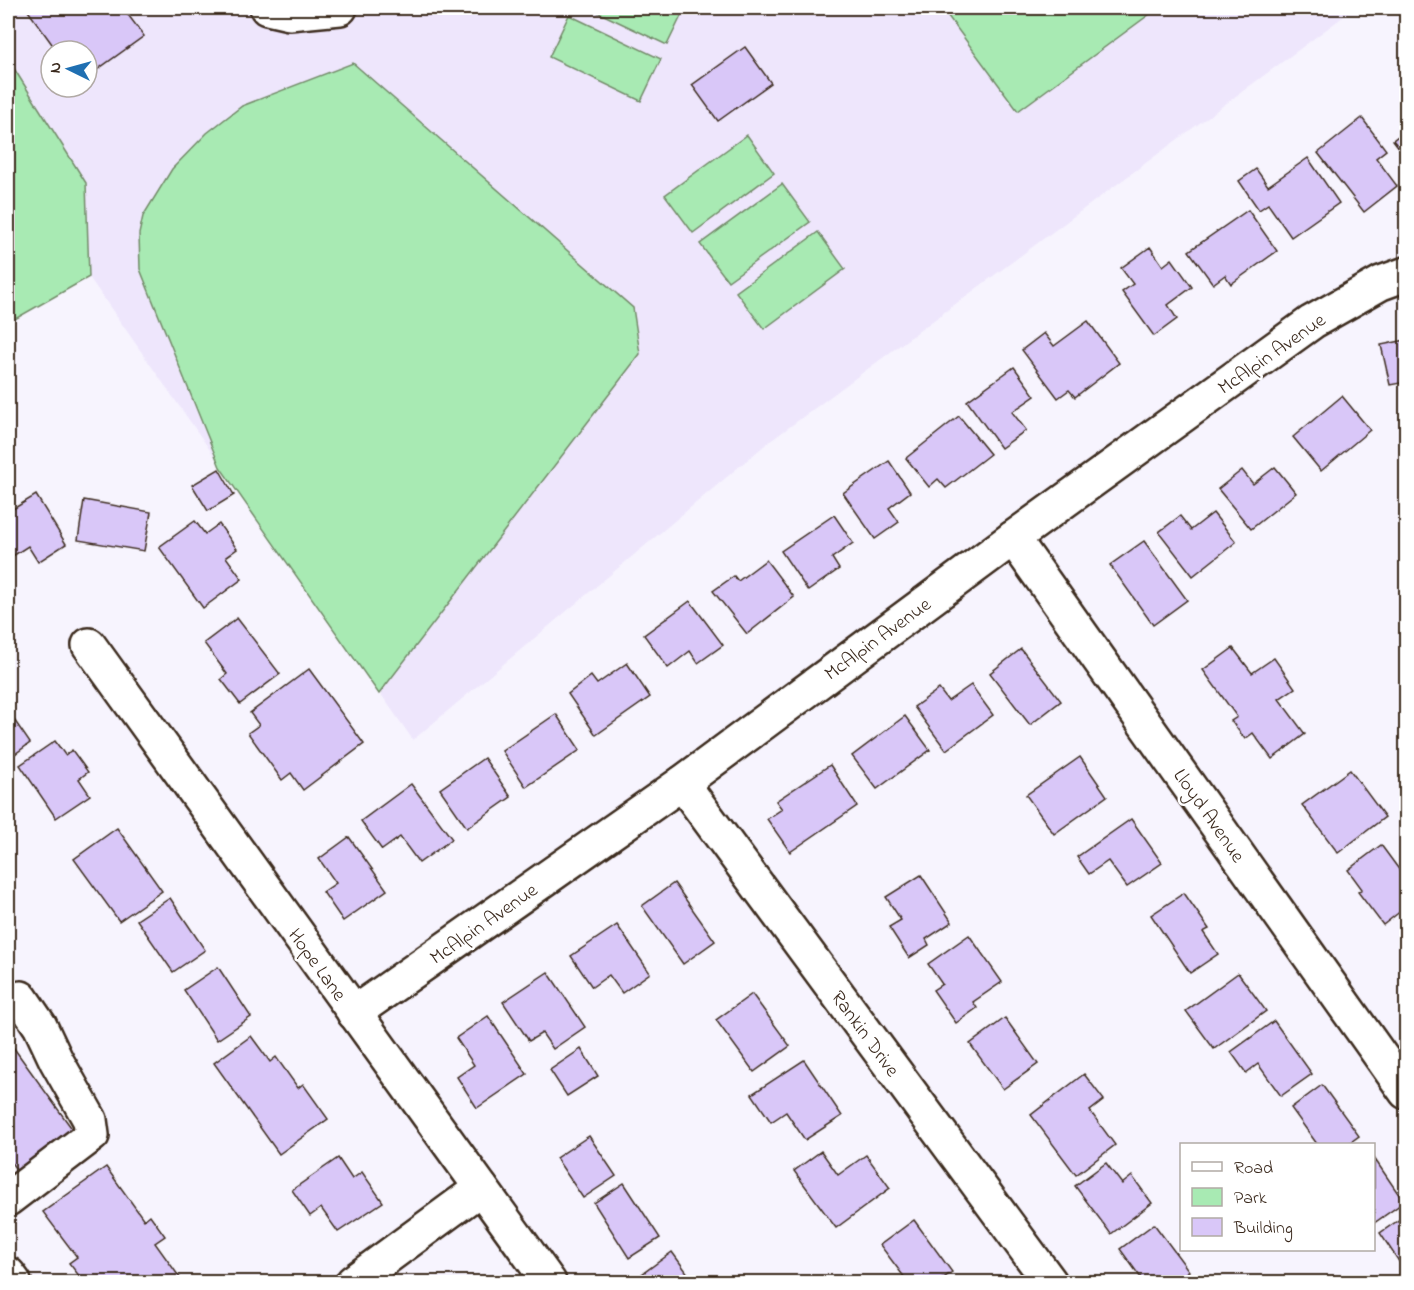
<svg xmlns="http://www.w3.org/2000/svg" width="1414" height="1290" viewBox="0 0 1414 1290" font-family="'Indie Flower',sans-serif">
<rect width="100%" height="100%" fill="#f7f4fe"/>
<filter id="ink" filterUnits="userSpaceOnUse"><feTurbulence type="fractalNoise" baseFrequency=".0167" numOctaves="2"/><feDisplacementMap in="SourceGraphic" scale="12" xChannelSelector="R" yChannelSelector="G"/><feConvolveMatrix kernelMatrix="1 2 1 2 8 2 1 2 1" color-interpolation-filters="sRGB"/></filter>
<g filter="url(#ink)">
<path fill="#eee6fc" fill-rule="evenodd" d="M8 8H1355L765 445 413 740 89 277 86 183 8 59ZM51 51H87V87H51Z"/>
<g fill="#a8eab3" stroke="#728a68" stroke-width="1.5">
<polygon points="589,8 685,8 667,45"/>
<polygon points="942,8 1158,8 1018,111"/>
<polygon points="569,15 661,59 641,101 549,57"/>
<polygon points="8,59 86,183 89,277 8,323"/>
<polygon points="353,63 633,308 640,354 379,694 220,467 140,269 139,234 143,216 172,169 207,133 242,106"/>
<polygon points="747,135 774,173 693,233 665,195"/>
<polygon points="782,184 810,222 728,281 700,244"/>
<polygon points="818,232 845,269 764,329 736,292"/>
</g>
<g fill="#d9c7f8" stroke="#3b2a1e" stroke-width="1.5">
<polygon points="26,8 123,8 144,36 87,77 87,51 57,51"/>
<polygon points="745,47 771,83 718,121 692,85"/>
<polygon points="1362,118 1386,150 1376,158 1397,186 1364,212 1318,153"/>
<polygon points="1406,130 1406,157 1393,140"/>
<polygon points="1308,158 1339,203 1291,237 1268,204 1259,210 1239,181 1256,169 1268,186"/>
<polygon points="1248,210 1277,251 1231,284 1225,275 1213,284 1189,251"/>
<polygon points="1150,247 1163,266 1172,259 1192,287 1168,305 1177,319 1154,336 1122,292 1133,284 1121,268"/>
<polygon points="1088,321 1119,363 1075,397 1069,390 1058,398 1022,350 1044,333 1054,346"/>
<polygon points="1406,340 1406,382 1390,385 1381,345"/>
<polygon points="1014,367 1035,396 1012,412 1026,430 1001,448 967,401"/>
<polygon points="1342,396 1370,430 1321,471 1293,437"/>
<polygon points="959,416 990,454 946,488 938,479 929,487 906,458"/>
<polygon points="889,461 910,492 889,508 899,522 875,539 843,493"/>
<polygon points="1275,467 1296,493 1251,529 1218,489 1242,470 1253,484"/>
<polygon points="219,469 234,495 208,511 192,485"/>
<polygon points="36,495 66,544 38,562 28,546 8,559 8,512"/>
<polygon points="84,500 151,512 144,551 78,540"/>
<polygon points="1213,513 1236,542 1193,576 1159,532 1180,516 1191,530"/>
<polygon points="834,515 853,543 832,558 839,569 808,591 781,551"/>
<polygon points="195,521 205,534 219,524 237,549 226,557 242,579 203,608 159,547"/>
<polygon points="1144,541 1187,600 1153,625 1110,565"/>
<polygon points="766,560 794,597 747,634 713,591 734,576 738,581"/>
<polygon points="690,601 723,645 698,663 690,651 668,668 644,635"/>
<polygon points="237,618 280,674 240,704 221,679 227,674 204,643"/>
<polygon points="1233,648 1252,673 1274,658 1295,688 1279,699 1305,734 1272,759 1253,733 1245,739 1231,721 1237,717 1203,670"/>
<polygon points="1021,649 1061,701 1030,725 990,673"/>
<polygon points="627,663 650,697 596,735 568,694 591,676 597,684"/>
<polygon points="309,669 364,744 303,790 291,773 282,780 248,733 259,725 250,713"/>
<polygon points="971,685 993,715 946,750 914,707 939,689 948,701"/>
<polygon points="8,711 30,743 8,759"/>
<polygon points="556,714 580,750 526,787 502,751"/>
<polygon points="905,716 930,750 877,789 852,756"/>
<polygon points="55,741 65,755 72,750 88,772 79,779 90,795 56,818 20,765"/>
<polygon points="1080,757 1107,796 1054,834 1026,795"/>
<polygon points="484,758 511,797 467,828 440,789"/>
<polygon points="830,765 857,806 790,852 767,819 782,809 776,801"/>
<polygon points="1350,770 1385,817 1338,853 1302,805"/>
<polygon points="411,784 452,839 419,863 400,837 382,850 361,821"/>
<polygon points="1131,819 1162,863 1127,887 1108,861 1089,874 1077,857"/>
<polygon points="117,828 162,891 119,921 74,859"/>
<polygon points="349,837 387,890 343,921 323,892 336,883 319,859"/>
<polygon points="1381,845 1406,879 1406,907 1383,925 1358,892 1362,889 1348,870"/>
<polygon points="921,875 952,922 926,939 929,945 909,958 889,927 901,920 886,897"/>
<polygon points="674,883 715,941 683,964 642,906"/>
<polygon points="1184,893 1209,929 1203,932 1218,954 1190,973 1151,915"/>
<polygon points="170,898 205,950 173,972 137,920"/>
<polygon points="617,925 650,973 622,993 609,975 592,987 571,956"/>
<polygon points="969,935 1002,982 973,1002 977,1008 956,1023 933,990 942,984 928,964"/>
<polygon points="218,967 251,1017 217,1040 184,990"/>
<polygon points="548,972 585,1027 553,1049 542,1033 529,1041 503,1002"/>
<polygon points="1238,973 1266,1011 1214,1049 1186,1011"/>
<polygon points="752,994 790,1046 754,1072 716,1020"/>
<polygon points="488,1016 527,1074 477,1108 457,1077 474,1065 456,1038"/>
<polygon points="1005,1018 1038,1064 1003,1089 970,1044"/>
<polygon points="1274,1021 1312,1074 1281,1096 1258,1064 1246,1073 1231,1052"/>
<polygon points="251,1036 270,1062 276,1057 298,1088 303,1084 328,1119 279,1154 214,1063"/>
<polygon points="8,1040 73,1130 17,1171 8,1158"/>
<polygon points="581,1049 598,1076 567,1096 550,1070"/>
<polygon points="804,1060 842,1116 805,1140 786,1112 771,1122 752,1094"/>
<polygon points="1084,1074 1104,1100 1090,1111 1115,1145 1076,1175 1031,1115"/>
<polygon points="1322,1085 1359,1136 1348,1144 1317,1144 1291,1108"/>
<polygon points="589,1136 616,1176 583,1198 556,1158"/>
<polygon points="821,1151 838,1175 866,1155 890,1188 836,1228 794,1171"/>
<polygon points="338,1158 352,1179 362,1172 383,1202 338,1232 321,1208 310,1216 292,1190"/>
<polygon points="1374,1158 1404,1202 1374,1223"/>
<polygon points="1106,1163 1122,1184 1132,1176 1152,1203 1111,1234 1075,1186"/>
<polygon points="106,1167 144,1220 150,1215 165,1236 155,1243 183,1282 84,1282 69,1263 77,1257 43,1212"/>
<polygon points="624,1183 660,1238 629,1258 594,1203"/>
<polygon points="1406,1215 1406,1282 1396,1282 1394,1280 1406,1272 1380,1233"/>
<polygon points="914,1220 952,1272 938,1282 908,1282 880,1245"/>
<polygon points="1154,1224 1189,1271 1173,1282 1144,1282 1120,1249"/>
<polygon points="672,1252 694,1282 642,1282 638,1277"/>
</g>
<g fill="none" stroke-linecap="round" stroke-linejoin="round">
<defs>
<g id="minor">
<polyline points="267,8 289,13 340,8"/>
<polyline points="1013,538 1406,1092"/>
<polyline points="89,645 549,1282"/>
<polyline points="682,783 1050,1282"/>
<polyline points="354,1013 682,783 1013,538 1312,322 1381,283 1406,274"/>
<polyline points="8,1199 92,1135 90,1120 56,1060 40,1026 21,998"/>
<polyline points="8,1274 14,1282"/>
<polyline points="353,1282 481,1188"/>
</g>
</defs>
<use href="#minor" stroke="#3b2a1e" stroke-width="38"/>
<use href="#minor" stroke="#fff" stroke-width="33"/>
</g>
</g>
<g text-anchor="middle" stroke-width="5" stroke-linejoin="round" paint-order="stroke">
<g font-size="20" fill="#3b2a1e" stroke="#fff">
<text transform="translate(1271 353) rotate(-35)" y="7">McAlpin Avenue</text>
<text transform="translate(877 638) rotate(-36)" y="7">McAlpin Avenue</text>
<text transform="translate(1210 815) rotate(55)" y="7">Lloyd Avenue</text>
<text transform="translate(483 923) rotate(-35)" y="7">McAlpin Avenue</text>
<text transform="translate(318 964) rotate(54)" y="7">Hope Lane</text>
<text transform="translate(866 1033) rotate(54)" y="7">Rankin Drive</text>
</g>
</g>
<rect width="1414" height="1290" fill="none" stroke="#fff" stroke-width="30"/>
<rect x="15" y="15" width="1384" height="1260" fill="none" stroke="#3b2a1e" stroke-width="2" filter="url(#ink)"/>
<rect x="1180" y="1143" width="195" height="108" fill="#ffffff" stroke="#b1aaa5" stroke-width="1.5"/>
<rect x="1192" y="1162" width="30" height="9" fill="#ffffff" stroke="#b1aaa5" stroke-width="1.5"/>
<text x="1234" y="1173" font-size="18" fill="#3b2a1e">Road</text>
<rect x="1192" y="1188" width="30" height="18" fill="#a8eab3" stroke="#b1aaa5" stroke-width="1.5"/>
<text x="1234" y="1203" font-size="18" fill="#3b2a1e">Park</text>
<rect x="1192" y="1218" width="30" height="18" fill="#d9c7f8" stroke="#b1aaa5" stroke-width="1.5"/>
<text x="1234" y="1233" font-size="18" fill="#3b2a1e">Building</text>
<g transform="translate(69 69) rotate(275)"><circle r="28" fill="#ffffff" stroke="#b1aaa5" stroke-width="1.5"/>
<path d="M0-4.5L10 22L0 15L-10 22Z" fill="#1f6fb2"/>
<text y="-9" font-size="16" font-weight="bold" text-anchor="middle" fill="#3b2a1e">N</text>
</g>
</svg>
